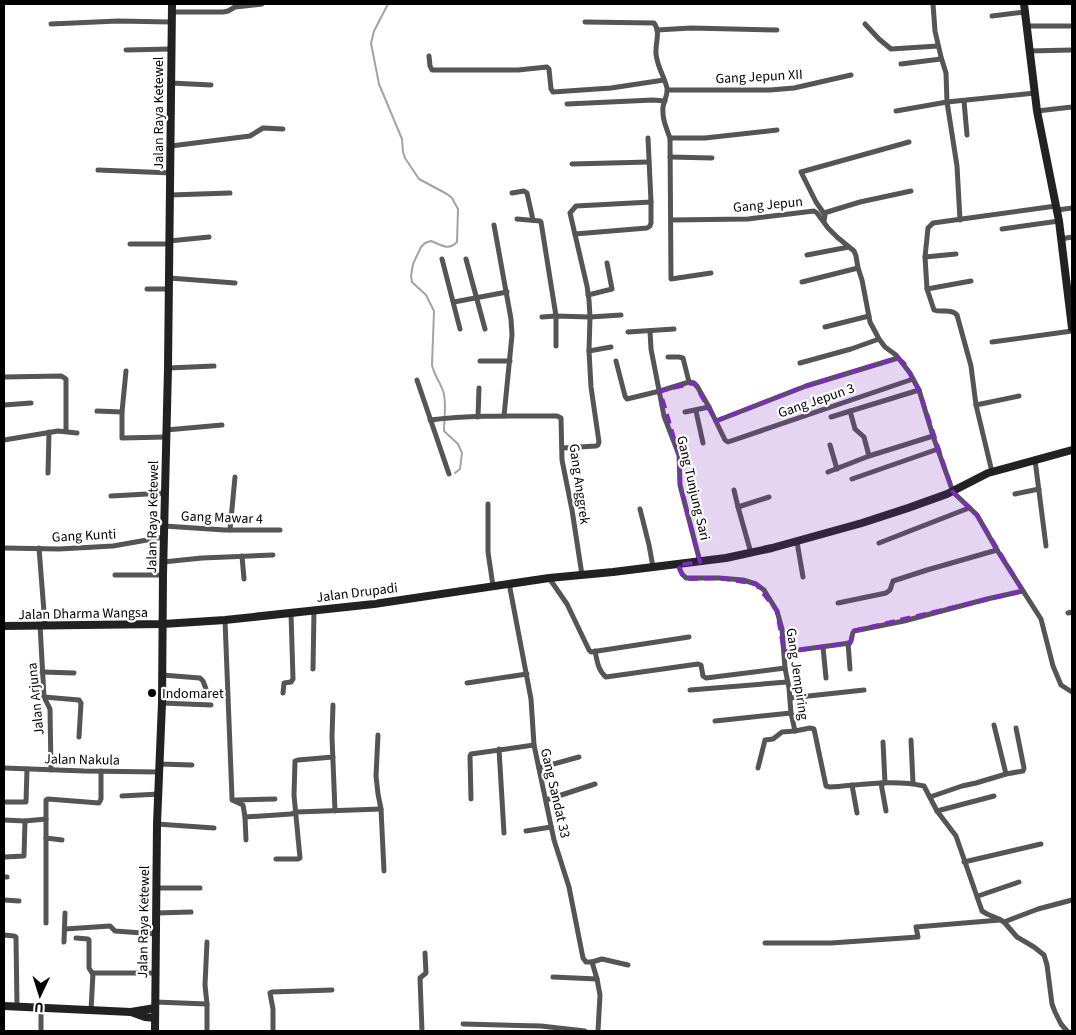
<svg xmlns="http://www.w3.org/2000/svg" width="1076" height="1035" viewBox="0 0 1076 1035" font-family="'Source Sans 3',sans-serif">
<rect width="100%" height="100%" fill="#fff"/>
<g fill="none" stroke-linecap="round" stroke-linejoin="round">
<path stroke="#a3a3a3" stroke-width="2" d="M388 4 374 31 371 43 379 84 402 139 403 152 405 158 419 179 447 194 452 198 458 209 457 242C449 251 441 245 431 241L425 243 421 247 413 264 411 276 412 282 426 295 434 311 432 365C434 375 440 382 443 391 447 401 444 420 444 431L458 444 462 453 460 469 455 473"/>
<g stroke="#555" stroke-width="5">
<polyline points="933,4 935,31 941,57 946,73 947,102 957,166 960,220"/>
<polyline points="172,12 223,12 228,11 235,7 262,4"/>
<polyline points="992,16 1025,12"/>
<path d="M585 22 654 23C661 32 655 43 656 54 657 66 664 76 667 88 668 95 664 101 663 107 662 119 666 127 670 138L671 279 711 273"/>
<polyline points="51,24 118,21 171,22"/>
<polyline points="865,24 879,39 891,49 938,46"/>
<polyline points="1026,26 1072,26"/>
<polyline points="657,30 691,28 777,30"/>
<polyline points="126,50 171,49"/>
<polyline points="1029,51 1072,50"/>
<polyline points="429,56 430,66 432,70 518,70 547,67 549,69 551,89 553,92 611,88 664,80"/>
<polyline points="901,64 941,59"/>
<polyline points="171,83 211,85"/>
<polyline points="668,90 770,90 794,88 851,75"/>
<polyline points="964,101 967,135"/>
<polyline points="567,104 653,100 665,101"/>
<polyline points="896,111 947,102 1035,93"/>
<polyline points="1037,111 1072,107"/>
<polyline points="670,138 705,138 777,130"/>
<polyline points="171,146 250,136 263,128 283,129"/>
<polyline points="670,157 712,158"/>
<polyline points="572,164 649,162"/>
<polyline points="98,170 171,173"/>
<polyline points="512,193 524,191 527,193 533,220"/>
<polyline points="170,195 230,193"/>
<polyline points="1057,210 1072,208"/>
<polyline points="824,213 860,202 911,191"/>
<polyline points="517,219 540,221 541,222 556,316 556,346"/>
<polyline points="671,220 748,219 814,211 817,213 828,228 837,237 854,251 856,256 858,268 862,280 870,322 879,339 885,347 896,355 910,373 913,379 919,390 933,436 953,492 977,515 997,550"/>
<polyline points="824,221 825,215 816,202 801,172 909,142"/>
<polyline points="494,225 511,319 512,335 504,416"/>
<polyline points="1002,229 1059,221"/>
<polyline points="575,234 647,228 650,226 651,223 651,202 648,138"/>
<polyline points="1061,239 1072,237"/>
<polyline points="169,241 209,237"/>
<polyline points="130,244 169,244"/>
<polyline points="807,255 849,247"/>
<polyline points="925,257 956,254"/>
<polyline points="442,259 460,329"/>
<polyline points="466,259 485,329"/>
<polyline points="169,278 235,283"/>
<polyline points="802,282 858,268"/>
<polyline points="147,289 169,289"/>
<polyline points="927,289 971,281"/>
<polyline points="588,295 612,289 607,263"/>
<polyline points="454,302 507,292"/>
<polyline points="542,317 556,316 590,317 621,315"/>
<polyline points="825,327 869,316"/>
<polyline points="650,331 651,349 664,416 679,455 680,485 700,562"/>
<polyline points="628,332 674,329"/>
<polyline points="992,342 1072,331"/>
<polyline points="589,351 611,347"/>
<polyline points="668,357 679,357 683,358 689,382"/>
<polyline points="480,361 510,361"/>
<polyline points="616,361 625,396 627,399 660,391 689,382 694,383 697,386 709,407 725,440 728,442 913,379"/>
<polyline points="800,363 851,349 879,339"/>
<polyline points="168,368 214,366"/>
<polyline points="126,371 122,412 122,438 166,437"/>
<polyline points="4,377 61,376 63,377 66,379 66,431"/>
<polyline points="417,380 449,474"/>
<polyline points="4,405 31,403"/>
<polyline points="976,405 1019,396"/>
<polyline points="97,411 122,412"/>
<polyline points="696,411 703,443"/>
<polyline points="850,411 855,429 864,437 869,456"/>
<polyline points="685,412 709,407"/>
<polyline points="478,417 479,388"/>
<polyline points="831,417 919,390"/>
<path d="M430 420C472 415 515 416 557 416L561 418 562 460 572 510 582 575"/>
<polyline points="716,421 806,386 898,358"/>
<polyline points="166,430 222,425"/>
<polyline points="4,440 58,431 77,433"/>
<polyline points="830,445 837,469"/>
<polyline points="562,448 596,446 598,445 599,442 591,387 589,351 590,317 589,300 587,286 570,213 576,206 651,202"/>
<polyline points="1035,460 1046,546"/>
<polyline points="828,472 869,456 933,436"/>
<path d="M992 472 976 405 971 366 957 315C951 308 942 313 934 310L927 289 925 257 928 228 933 223 1056 206"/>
<polyline points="48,473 49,432"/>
<polyline points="852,479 938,449"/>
<polyline points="734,490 738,507"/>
<polyline points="1015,494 1039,489"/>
<polyline points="111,496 165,493"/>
<polyline points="488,504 488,552 493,586"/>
<polyline points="640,509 649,545 653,567"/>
<polyline points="164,526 225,530 280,530"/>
<polyline points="230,530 235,477"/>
<polyline points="797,542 803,577"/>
<polyline points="879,543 969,508"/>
<polyline points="4,548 59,549 113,546 164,537"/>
<polyline points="39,548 45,625"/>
<polyline points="751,553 738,507 769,497"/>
<polyline points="242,556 244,579"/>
<polyline points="163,562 202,558 273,555"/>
<path d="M678 565 682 574 686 578H719L743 580 756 584 764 590 777 611 782 629 785 668 789 688 791 713 795 731 810 728 814 729 826 786 830 787C861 785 894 779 924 786L937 811 956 836 982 911 987 914 999 919 1004 922 1017 937 1034 947 1044 955 1047 965 1052 1004 1055 1012 1061 1024 1067 1031"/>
<polyline points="115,575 163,575"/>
<polyline points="549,578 567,604 589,650 591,652 689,637"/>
<polyline points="509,583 531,699 534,745 554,840 569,887 583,958 586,962 592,962 602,959 628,965"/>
<polyline points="838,603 886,593 890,590 893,581 927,570 997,550 1041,619 1053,666 1061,685 1072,692"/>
<polyline points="1068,613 1072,612"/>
<polyline points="225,620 232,798 232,800 243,805 245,817 246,840"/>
<polyline points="40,625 44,697 50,709 51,770"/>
<polyline points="848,643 850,669"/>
<polyline points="823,647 826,678"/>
<path d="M595 651C597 660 598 671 606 677L698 664 701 665 703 676 706 678 785 668"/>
<path d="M784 652 850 643C853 639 851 634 854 631L904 621 987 599 1023 591"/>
<polyline points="313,669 314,611"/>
<polyline points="42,672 74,673"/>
<polyline points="162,675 200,678 203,681 206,689"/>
<polyline points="467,683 527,674"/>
<polyline points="690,690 787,682"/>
<polyline points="283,693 284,683 291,682 293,679 291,613"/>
<polyline points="44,697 79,700 81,703 79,737"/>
<polyline points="790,698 864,690"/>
<polyline points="162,703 211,705"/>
<polyline points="333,705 332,737 335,811"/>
<polyline points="715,721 791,713"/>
<polyline points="994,725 1006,774"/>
<polyline points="378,735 376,776 378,794 381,809 384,871"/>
<polyline points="911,740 913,783"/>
<polyline points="883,742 885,783"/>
<polyline points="499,749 504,833"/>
<polyline points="159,764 192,765"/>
<polyline points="4,768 84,771 159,772"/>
<polyline points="539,768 579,757"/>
<polyline points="758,768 765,740 773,739 782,732 795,731"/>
<polyline points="881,783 886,811"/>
<polyline points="852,785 857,813"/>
<polyline points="122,796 159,794"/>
<polyline points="930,797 962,786 976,783 1006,774 1023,771 1024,768 1016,728"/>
<polyline points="471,799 470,756 471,754 534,745"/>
<polyline points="235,800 275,799"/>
<polyline points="546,800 595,784"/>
<polyline points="4,802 26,802 27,769"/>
<polyline points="937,811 994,796"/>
<polyline points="296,812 381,809"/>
<polyline points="245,817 291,814 295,813"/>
<polyline points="4,820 25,821 46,819"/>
<polyline points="157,824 214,828"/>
<polyline points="526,831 551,827"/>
<polyline points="46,838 62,840"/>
<polyline points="4,857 24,856 25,821"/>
<polyline points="276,859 298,859 300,858 294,795 295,761 298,760 333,757"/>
<polyline points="964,862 1041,844"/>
<polyline points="4,877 7,877"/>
<polyline points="156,888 200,888"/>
<polyline points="978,896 1019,882"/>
<polyline points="4,900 19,901"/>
<polyline points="156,913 191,912"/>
<polyline points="1004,922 1038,909 1072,900"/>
<polyline points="46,923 46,800 48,799 99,803 101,799 101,771"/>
<polyline points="65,929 110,926 115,931 156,934"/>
<polyline points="4,935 14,936 16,937 17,1007"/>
<polyline points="76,938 88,939 89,940 89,968 92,973 155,973"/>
<polyline points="64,942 65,913"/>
<polyline points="207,942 205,985 207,1004 207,1031"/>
<polyline points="765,943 831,943 918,937 916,927 1000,920"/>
<polyline points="592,962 597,979 600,995 598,1031"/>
<polyline points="553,977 597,979"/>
<polyline points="155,1002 207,1004"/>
<polyline points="91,1010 93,973"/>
<polyline points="463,1024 541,1026 585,1031"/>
<polyline points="41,1031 41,1008"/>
<polyline points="273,1031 273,1009 270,993 272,992 332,990"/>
<polyline points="422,1031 420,978 426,973 425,953"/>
</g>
<g stroke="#222" stroke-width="8">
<polyline points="1024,4 1037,111 1059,221 1072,328"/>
<polyline points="4,626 163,624 225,620 374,604 549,578 613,572 726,558 772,548 862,523 908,508 947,494 988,473 1072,450"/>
<polyline points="4,1006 131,1012 155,1008"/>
<polyline points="131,1012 145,1017 155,1018"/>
<polyline points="155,1031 157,824 162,703 163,575 168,368 172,4"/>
</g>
</g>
<path fill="#7b2cbf" fill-opacity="0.2" stroke="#7b2cbf" stroke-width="4" stroke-dasharray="10 6" stroke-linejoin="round" d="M898 358 904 363 919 390 953 492 977 515 1023 591 853 631 850 643 784 652 777 611 756 584 719 578 690 579 682 574 678 565 700 562 680 485 679 455 660 391 694 383 716 421 806 386Z"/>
<circle fill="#000" stroke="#fff" stroke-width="2" cx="152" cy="693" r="5"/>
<g text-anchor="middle" stroke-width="4.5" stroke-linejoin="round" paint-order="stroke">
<g font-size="14" fill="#000" stroke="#fff">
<text transform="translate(759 76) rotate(-3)" y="5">Gang Jepun XII</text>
<text transform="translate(158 113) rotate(-90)" y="5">Jalan Raya Ketewel</text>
<text transform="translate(768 204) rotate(-5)" y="5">Gang Jepun</text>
<text transform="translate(816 400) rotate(-19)" y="5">Gang Jepun 3</text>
<text transform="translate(580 484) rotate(82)" y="5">Gang Anggrek</text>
<text transform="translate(694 488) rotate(77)" y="5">Gang Tunjung Sari</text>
<text transform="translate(152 517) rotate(-89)" y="5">Jalan Raya Ketewel</text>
<text transform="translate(222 517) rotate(2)" y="5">Gang Mawar 4</text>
<text transform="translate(84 535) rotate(-3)" y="5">Gang Kunti</text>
<text transform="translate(357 592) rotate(-7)" y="5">Jalan Drupadi</text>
<text transform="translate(83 613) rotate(-1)" y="5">Jalan Dharma Wangsa</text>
<text transform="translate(798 674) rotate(82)" y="5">Gang Jempiring</text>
<text transform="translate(35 699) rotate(-96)" y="5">Jalan Arjuna</text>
<text transform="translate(82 759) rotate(1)" y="5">Jalan Nakula</text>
<text transform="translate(556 793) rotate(77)" y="5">Gang Sandat 33</text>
<text transform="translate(143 922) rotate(-89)" y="5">Jalan Raya Ketewel</text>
</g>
<g font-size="14" fill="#000" stroke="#fff" text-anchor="start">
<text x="162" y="698">Indomaret</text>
</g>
</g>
<rect width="1076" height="1035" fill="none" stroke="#000000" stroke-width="10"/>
<g transform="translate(40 995) rotate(184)" stroke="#ffffff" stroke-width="4" paint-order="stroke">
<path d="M0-4L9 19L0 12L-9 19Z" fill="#000000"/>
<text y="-8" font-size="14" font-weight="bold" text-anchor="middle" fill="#000000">U</text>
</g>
</svg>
